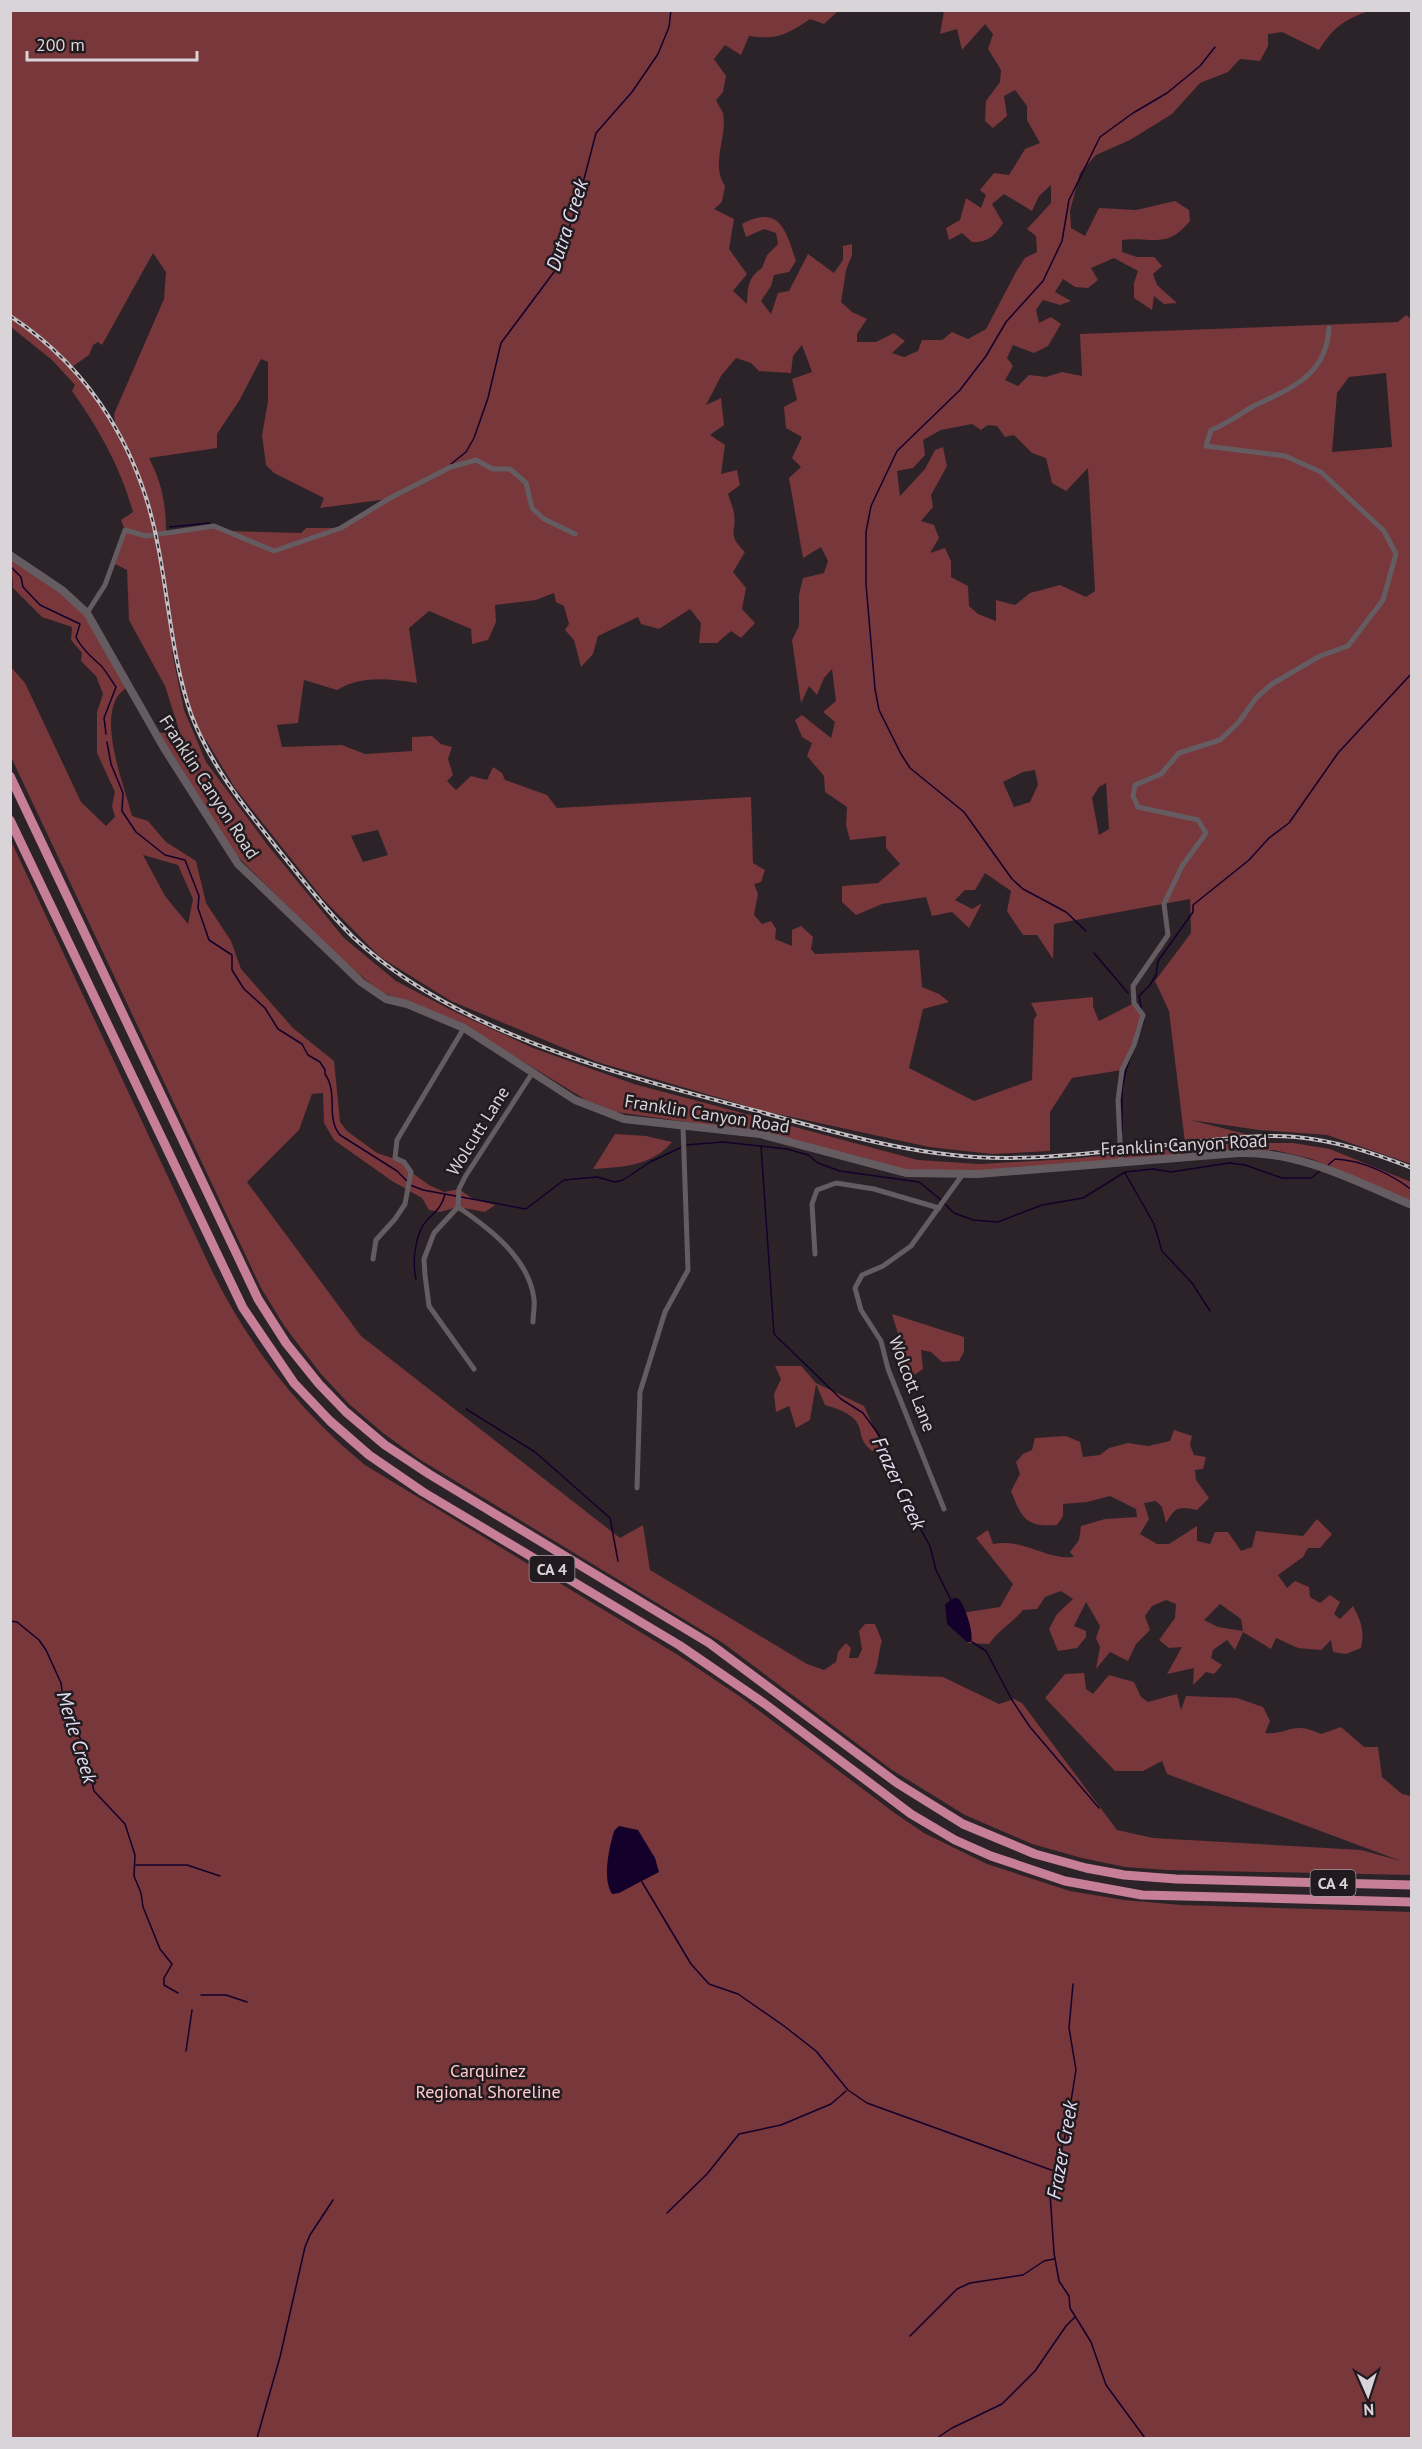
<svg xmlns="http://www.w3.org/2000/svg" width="1422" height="2449" viewBox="0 0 1422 2449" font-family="'PT Sans',sans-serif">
<rect width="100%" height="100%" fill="#2b2328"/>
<g fill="#77373b" fill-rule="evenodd">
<path d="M10 11H838L824 24 810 19C786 35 778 40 749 36L741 55 725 45 714 59 726 76 723 92 716 100C718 104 721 109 723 113 728 136 710 164 725 186L722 202 714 209 734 219 729 249 747 274 733 291 747 304C748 288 747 278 762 268L767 255 778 244 776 233 764 229 746 237 742 224C780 204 786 231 796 261L789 272 774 275 771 286 761 301 771 314 778 293 789 291 808 254 834 273 843 260V246L852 244V255L846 270 841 302 852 312 867 319 857 334V342H876L894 333 905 341 892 353 904 357 918 351 922 340H942L952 332 968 339 986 329 1017 270 1025 258 1037 252 1036 236 1027 229 1051 203V185L1039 196 1032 211 1004 194 992 204 1003 223C995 236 987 243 972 242L962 233 949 240 946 228 960 220 966 198 981 208 986 195 980 190 994 173 1009 175 1025 149 1040 143 1027 120V106L1015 90 1004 96 1007 116 993 128 985 121 986 101 1000 82 1001 70 988 49 993 34 985 24 962 50 957 29 940 34 944 11H1369C1343 20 1334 27 1319 50L1282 32 1268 34V46L1260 61 1240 59 1228 72 1200 83 1172 114 1130 140 1096 155 1080 173 1070 211 1071 228 1085 236 1099 208 1136 210 1175 201 1189 210 1190 221C1166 250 1153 236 1122 240V252L1137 257H1154L1162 266 1153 274 1157 285 1177 303 1164 304 1154 296 1152 310 1134 298V283L1138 271 1114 258 1091 268 1098 280 1088 288 1075 287 1063 279 1055 292 1071 301 1060 305 1043 300 1036 310 1039 323 1051 317 1061 324 1048 346 1034 353 1013 345 1007 358 1013 366 1005 380 1018 386 1029 375 1046 377 1062 372 1082 376 1080 334 1398 322 1406 315 1411 319V1164L1327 1135 1259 1130 1191 1120 1253 1136 1185 1143 1169 1011 1155 981 1191 933 1190 899 1054 924 1053 959 1037 935H1023L1007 911 1011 891 985 873 975 890H965L955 900 972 909 982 903 969 928 952 912 932 916 926 897 882 904 856 915 842 902V886L878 883 900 864 886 848V836L850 840 846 825 847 807 825 792 824 776 807 756 812 743 802 737 795 720 802 715 831 738 835 722 823 712 836 701 832 669 824 678 817 695 809 686 801 703 792 640 799 626V595L803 578 824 573 828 561 821 547 803 558 789 478 801 467 792 458 802 437 786 428 784 407 797 400 792 379 812 372 802 345 793 356 791 373 759 371 751 363 736 358 721 376 706 405 721 398 724 425 710 435 725 445 721 474 737 470 740 485 728 494C730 500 733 507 734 513 737 534 726 533 745 552L733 572 746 588 742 609 755 623 741 638 731 631 717 643H699L701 623 690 609 659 629 641 624 638 617 598 636 593 654 581 667 574 640 565 630 569 624 564 606 556 602 554 593 536 600 495 605 496 622 488 640 472 644 471 629 429 611 409 628 417 683C389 679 363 675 337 690L304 680 298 723 277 725 282 747 342 745 365 754 412 751V737L432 736 441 744 452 747 448 759 453 775 447 781 456 790 471 776 487 780 493 767 502 773 505 780 547 795 557 808 751 797 753 863 765 870 761 882 754 884 758 894 754 915 762 924 771 921 776 929 775 939 792 946V930L801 926 813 937 811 949 815 954 919 950 922 987 939 994 949 1002 923 1009 909 1068 974 1101 1032 1080 1034 1019 1037 1015 1031 1003 1093 997V1007L1099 1021 1134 1003 1143 1015 1122 1070 1072 1078 1050 1112V1151L992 1154 929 1147 764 1111 597 1062 451 1001 380 957 323 899 235 788 206 740 203 742 187 700 176 651 172 652 184 710 206 762 266 843 344 938 396 981 453 1011 533 1048 634 1084 918 1160 979 1164 1069 1159 1237 1143H1293L1330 1149 1411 1182V1201L1312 1159 1274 1150 999 1173 902 1170 773 1134 616 1112 586 1100 462 1024 381 992 338 957 237 856 159 733 179 730 165 686 129 620 127 570 113 563 125 530 121 520 133 512C120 466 99 429 72 391L75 385 52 360 11 327ZM153 253 166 272 164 299 114 414 115 425 72 367 89 355 93 345 98 342 102 345ZM261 359 268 362V402L262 435 266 465 274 473 324 498 320 508 388 499 341 528H306L301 533 226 531 214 526 166 533C166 504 162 483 149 458L217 448V434L239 401ZM1386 373 1392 447 1332 452 1337 393 1349 377ZM972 424 981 430 988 425 997 426 1005 437 1014 435 1032 453 1046 458 1052 483 1066 491 1088 468 1095 591 1086 597 1060 585 1030 593 1015 605 996 600V621L978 614 969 606 968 586 951 577V561L945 548 930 553 939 538 934 525 921 521 933 507 931 495 947 466 943 447 935 450 925 469 900 496 897 471 913 468 925 455 923 440 941 430ZM1035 770 1038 785 1030 802 1014 807 1003 782 1023 772ZM1106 783 1109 829 1099 835 1092 798 1099 787ZM378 830 388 855 363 862 351 836Z"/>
<path d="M11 555 87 613 129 685C125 689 118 694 116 699 101 728 124 785 132 816L148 821 166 842 196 861 206 903 231 941 241 969 293 1028 334 1061 340 1122 347 1131 377 1153 404 1162 411 1172 429 1185 444 1192 459 1189 473 1199 495 1205 485 1212 458 1207 440 1212 429 1210 422 1198 392 1181 334 1140 324 1123 323 1093 312 1094 299 1130 247 1182 361 1336 620 1538 643 1525 650 1570 807 1664 824 1670 836 1662 838 1652 846 1643 851 1648 849 1658H858L862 1649 859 1631 865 1624H875L882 1641C878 1653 879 1663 874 1674L943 1677 999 1704 1014 1699 1022 1703 1117 1830 1153 1838 1361 1850 1401 1861 1167 1774 1162 1761 1143 1771H1115L1045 1698 1065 1674 1084 1673 1086 1689 1093 1694 1109 1675 1134 1682 1141 1697 1148 1702 1177 1694 1181 1710 1186 1696 1237 1698 1263 1707 1270 1721 1265 1733C1290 1735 1292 1720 1321 1734L1341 1727 1364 1747H1378L1382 1777 1402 1794 1411 1796V1875L1166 1870 1125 1867 1082 1858 1032 1844 965 1815 892 1770 723 1643 419 1459 383 1433 349 1404 321 1374 285 1327 261 1288 11 757V667L25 683 81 802 106 826 115 817 112 806 115 792 97 753V712L103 694 96 676 81 661 82 653 71 640 72 627 42 617 13 588ZM143 855 178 865 193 899 188 924 165 896Z"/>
<path d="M11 841 211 1269C249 1346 298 1410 365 1465L678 1655 742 1698 896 1814 924 1833 987 1864 1070 1891 1124 1900 1181 1905 1412 1912 1411 2438H11Z"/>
<path d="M615 1134 646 1136 672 1142C652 1166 623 1167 593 1169Z"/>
<polygon points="892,1314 964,1337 964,1352 959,1361 942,1362 931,1352 921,1350 923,1369 911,1377"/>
<path d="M775 1366H801L816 1383 864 1406 883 1448 872 1451C857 1438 864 1433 856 1421 849 1412 835 1408 825 1405L816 1384 810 1420 796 1428 789 1406 776 1412 774 1394 781 1379Z"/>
<path d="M1174 1430 1192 1436 1190 1445 1194 1455 1206 1457 1203 1469 1195 1470 1196 1480 1209 1498 1197 1510C1179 1506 1175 1507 1166 1523L1162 1507 1156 1501 1144 1503 1149 1519 1140 1534 1157 1544H1169L1197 1526V1541L1210 1544 1215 1532H1228L1241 1551 1252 1547 1256 1531 1303 1536 1317 1519 1332 1534 1320 1548H1308L1303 1557 1278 1575 1287 1588 1295 1581 1309 1587 1310 1597 1320 1603 1330 1595 1340 1602 1334 1614 1340 1619 1353 1606C1361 1621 1365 1631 1361 1648L1346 1654 1333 1652 1331 1640 1321 1650 1298 1648 1276 1638 1271 1649 1243 1632 1235 1650 1227 1640 1213 1650 1211 1658 1222 1665 1214 1674 1206 1672 1193 1685 1194 1668 1167 1674 1182 1647 1169 1648 1159 1640 1175 1618 1176 1604 1166 1600 1152 1606 1145 1616 1150 1630 1136 1644 1128 1661 1110 1652 1096 1669 1100 1647 1096 1638 1100 1626 1086 1602 1074 1626 1086 1631V1637L1077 1648 1058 1651 1049 1629 1057 1614 1073 1599 1061 1591 1045 1597 1037 1609 1023 1610C1011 1624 1000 1629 989 1644L968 1643 949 1615 1000 1607 1013 1584 976 1538 988 1530 993 1544C1024 1538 1046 1560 1074 1557L1070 1552 1079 1540 1081 1526 1105 1519 1137 1517 1136 1509 1110 1496 1087 1502 1063 1504V1516L1057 1525C1026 1527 1022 1519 1011 1491L1020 1474 1016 1462 1023 1454 1032 1450 1035 1438 1066 1436 1080 1442 1083 1457 1100 1455 1109 1448 1128 1443 1148 1446 1170 1441ZM1220 1604 1241 1619 1243 1631 1218 1627 1204 1620Z"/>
</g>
<g fill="#13002b">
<path d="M954 1598H958C965 1605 974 1633 971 1642H967L947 1624 945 1604Z"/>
<path d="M619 1826 638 1830 655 1858 659 1872 619 1893 612 1894C602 1878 609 1849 614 1831Z"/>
</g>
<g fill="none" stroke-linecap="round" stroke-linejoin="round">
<g stroke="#13002b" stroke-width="1.5">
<polyline points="451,464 466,452 474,438 488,398 501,343 554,272 578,202 596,133 632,92 658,54 669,27 671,10"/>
<polyline points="170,527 210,523"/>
<path d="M10 566 21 577 23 587 40 605 80 624 76 637C81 648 90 656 98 663 104 667 111 680 116 687L104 718 106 734"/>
<path d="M107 742 111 764 123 793 122 811 136 832 165 855 185 860 199 896 198 908 209 940 232 955V970L244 989 265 1008 278 1029 302 1044 308 1055 320 1062 325 1070V1074C339 1094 325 1117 340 1135L397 1171 407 1181"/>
<polyline points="1086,931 1066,912 1023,889 1012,879 964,812 910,768 901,754 879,710 875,689 866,584 866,532 871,506 897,451 960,390 986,356 1006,322 1043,281 1062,241 1069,200 1100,137 1133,113 1167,93 1200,66 1215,47"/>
<polyline points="1094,953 1128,993"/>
<polyline points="1141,1008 1139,996 1150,985 1156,975 1158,961 1193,912 1193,905 1249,860 1269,838 1289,823 1338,753 1412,673"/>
<polyline points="1122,1131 1122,1089 1126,1070 1144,1020"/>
<polyline points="686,1145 723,1142 787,1149 808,1155 818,1163 840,1171 919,1182 941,1200"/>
<polyline points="1123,1145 1124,1156"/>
<polyline points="761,1146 774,1334 841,1399 863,1413 879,1435 912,1514 930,1546 936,1570 951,1600"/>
<path d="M1327 1166 1335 1159C1362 1160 1391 1174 1412 1190"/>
<polyline points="1125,1173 1154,1224 1162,1251 1192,1283 1210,1311"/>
<polyline points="410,1185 423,1190 526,1209 564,1180 597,1177 615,1182 623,1180 650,1162 682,1147"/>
<polyline points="944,1203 954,1213 973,1220 998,1222 1042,1205 1083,1198 1125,1172 1153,1169 1171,1172 1229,1163 1245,1165 1282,1178 1311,1178 1320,1171"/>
<path d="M416 1279C412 1262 415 1233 427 1220 436 1211 442 1207 445 1194"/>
<polyline points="466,1409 535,1452 610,1518 618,1561"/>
<polyline points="10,1621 17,1622 39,1640 46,1650 61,1683 64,1705 83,1744 94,1791 125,1824 135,1855 134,1876 141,1893 143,1907 160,1949 172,1964 164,1978 164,1985 178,1993"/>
<polyline points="972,1642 986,1651 1012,1700 1030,1727 1099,1808"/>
<polyline points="136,1865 187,1865 220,1876"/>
<polyline points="642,1882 691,1964 709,1984 738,1994 784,2026 816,2051 848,2090 867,2103 1054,2171"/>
<polyline points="1073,1984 1069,2028 1076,2070 1066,2132 1050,2193 1054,2253 1059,2281 1069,2296 1070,2308 1091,2342 1106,2385 1145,2438"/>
<polyline points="201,1995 226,1995 247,2002"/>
<polyline points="186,2051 192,2010"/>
<polyline points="667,2213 707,2174 739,2134 781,2125 831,2104 846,2091"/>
<polyline points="910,2336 957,2289 970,2283 1023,2275 1044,2261 1054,2259"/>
<polyline points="257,2438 280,2357 305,2247 310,2235 333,2200"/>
<polyline points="937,2438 952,2428 1002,2404 1035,2371 1066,2326 1075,2317"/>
</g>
<g stroke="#655c62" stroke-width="5">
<polyline points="87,613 105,585 125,530 146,536 214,526 274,551 341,528 390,498 451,467 476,460 493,469 510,469 526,483 532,508 544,519 575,534"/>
<path d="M1121 1163 1118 1100 1122 1070 1134 1045 1143 1015 1134 1003 1133 986 1168 935 1164 904 1182 866 1206 833 1198 820 1138 807 1133 796 1135 785 1161 774 1179 753 1220 740 1239 722 1256 698 1272 684 1320 656 1348 646 1383 600 1396 554 1384 531 1321 472 1285 456 1206 446 1211 430C1227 424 1238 415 1252 407 1289 388 1326 378 1329 328"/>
<polyline points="458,1207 434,1233 424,1259 425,1275 429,1306 474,1369"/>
<polyline points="458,1207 459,1189 465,1177 533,1072"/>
<path d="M458 1207C489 1228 529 1258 534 1299 535 1306 533 1315 533 1322"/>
<polyline points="815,1254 812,1204 817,1190 836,1183 874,1189 939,1208"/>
<polyline points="373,1259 376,1240 395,1219 405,1204 411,1172 404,1162 395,1158 397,1140 464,1028"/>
<polyline points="637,1488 640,1392 665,1312 688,1270 683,1126"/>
<polyline points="944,1509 888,1369 881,1341 861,1310 855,1288 862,1275 883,1266 911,1246 963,1174"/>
</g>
<path stroke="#655c62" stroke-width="8" d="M10 555 62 590 87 613 164 748 238 864 361 982 386 999 407 1004 464 1028 575 1100 624 1119 760 1134 906 1173 978 1174 1238 1153C1301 1151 1355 1181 1412 1205"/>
<g stroke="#c77e97" stroke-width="9">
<polyline points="10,776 258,1299 286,1343 319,1384 346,1412 385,1445 429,1474 709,1643 897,1783 963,1824 1035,1854 1086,1868 1124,1875 1176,1879 1412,1885"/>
<polyline points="10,820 243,1308 294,1383 330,1421 369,1455 423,1492 679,1645 765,1704 911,1814 955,1840 991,1856 1065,1881 1142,1895 1412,1902"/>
</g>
<defs>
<path id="rail" d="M10 316C93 370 142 454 159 551 169 605 173 662 191 714 211 767 246 809 281 853 304 882 327 911 353 937 456 1034 624 1076 757 1111 840 1134 923 1159 1010 1158 1069 1157 1127 1149 1185 1143 1222 1139 1259 1134 1296 1137 1337 1141 1374 1153 1412 1168"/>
</defs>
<use href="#rail" stroke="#c3bec1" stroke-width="4"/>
<use href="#rail" stroke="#211a1f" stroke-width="1.5" stroke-dasharray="4.5" stroke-linecap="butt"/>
</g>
<g text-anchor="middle" stroke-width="5" stroke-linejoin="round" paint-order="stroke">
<g fill="#211a1f" stroke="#a29ca0" stroke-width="1.5">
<rect x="529.5" y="1556" width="45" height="26" rx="4.5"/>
<rect x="1310.5" y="1870" width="45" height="26" rx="4.5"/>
</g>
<g font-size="16" font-weight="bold" fill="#d9d4d7">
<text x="552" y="1575">CA 4</text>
<text x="1333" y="1889">CA 4</text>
</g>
<g font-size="18" fill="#d9d4d7" stroke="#211a1f">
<text transform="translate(209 787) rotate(57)" y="6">Franklin Canyon Road</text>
<text transform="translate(707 1114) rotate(9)" y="6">Franklin Canyon Road</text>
<text transform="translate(478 1131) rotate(-58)" y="6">Wolcutt Lane</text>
<text transform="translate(1184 1145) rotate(-3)" y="6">Franklin Canyon Road</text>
<text transform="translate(912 1384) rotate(69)" y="6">Wolcott Lane</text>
</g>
<g font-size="18" fill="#ffcccd" stroke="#211a1f">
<text x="488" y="2077">Carquinez<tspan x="488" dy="21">Regional Shoreline</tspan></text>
</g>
<g font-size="20" font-style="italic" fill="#e4def3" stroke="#211a1f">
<text transform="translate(567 225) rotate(-72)" y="7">Dutra Creek</text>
<text transform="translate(899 1483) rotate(65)" y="7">Frazer Creek</text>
<text transform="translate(77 1737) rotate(73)" y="7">Merle Creek</text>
<text transform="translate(1062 2150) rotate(-80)" y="7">Frazer Creek</text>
</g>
</g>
<rect width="1422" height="2449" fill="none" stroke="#d9d4d7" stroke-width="24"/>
<g transform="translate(1368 2395) rotate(177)" stroke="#211a1f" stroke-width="4.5" paint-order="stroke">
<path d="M0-4.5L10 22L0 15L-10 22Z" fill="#d9d4d7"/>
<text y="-9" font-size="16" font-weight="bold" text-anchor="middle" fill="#d9d4d7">N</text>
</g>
<path d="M27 51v9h170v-9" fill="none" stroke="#d9d4d7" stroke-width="3"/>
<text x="36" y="51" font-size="18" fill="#d9d4d7" stroke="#211a1f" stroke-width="4.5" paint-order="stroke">200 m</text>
</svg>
